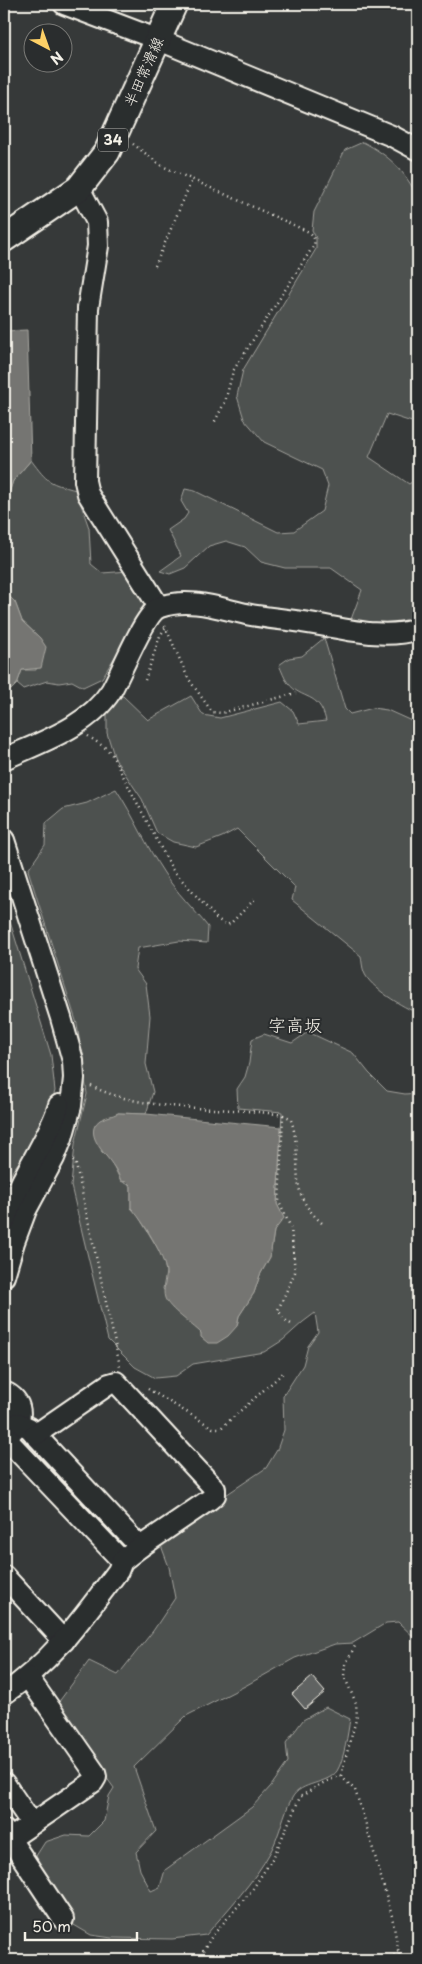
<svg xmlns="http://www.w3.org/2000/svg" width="422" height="1964" viewBox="0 0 422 1964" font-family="'Playpen Sans','Klee One',sans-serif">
<rect width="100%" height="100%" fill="#363939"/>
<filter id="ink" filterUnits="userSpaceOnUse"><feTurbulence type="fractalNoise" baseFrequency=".02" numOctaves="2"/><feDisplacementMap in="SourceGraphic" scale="10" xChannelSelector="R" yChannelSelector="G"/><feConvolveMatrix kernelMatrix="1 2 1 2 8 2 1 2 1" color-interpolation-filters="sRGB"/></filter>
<g filter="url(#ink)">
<g fill="#4e514f" stroke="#a1a19c">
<path d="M363 142C390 156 405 171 418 198V424L387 414 369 457 409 484 418 478V623L401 626 350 622 362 590 331 568H285L261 562 245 547 226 541 209 546 185 568 170 574 160 571 181 556 168 530 184 519 188 513 181 501 185 489 195 491 278 532 294 531 322 511 328 486 322 470 264 442 244 419 237 396 243 370 316 249V238L312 230 314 212 345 150Z"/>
<path d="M31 460C48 483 49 483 76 490L89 528 91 564 102 573 130 571 145 595 142 612 102 678 83 687 72 681 59 683 47 681 23 689 17 684 22 670H36L40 638 22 621 15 602 7 594 4 587V507L13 481Z"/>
<path d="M324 638 345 709 350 714 373 708 387 710 418 724V1013C404 1008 369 987 364 972 362 967 362 961 361 956L292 900 295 887 237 829 222 837 196 847 173 842 157 833 142 799 115 759 107 733V705L113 698 123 696 148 720 191 696 203 715 220 718 282 702 293 711 299 724 326 721C319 691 302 701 288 683 284 678 282 671 279 665L289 658 302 656Z"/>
<path d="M116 789C134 816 146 846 164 873 176 892 194 909 208 927L207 943 179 941 138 948 135 969 146 984 150 1016 146 1064 153 1092 146 1114 118 1113 101 1151 111 1161 121 1181 131 1186V1208L137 1214 163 1257 166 1272 163 1289 201 1333 202 1337 237 1326 239 1316 254 1293 260 1275 270 1257 274 1231 283 1218 277 1204 282 1112 238 1108 237 1089 245 1077 249 1063 252 1039 264 1034 292 1043 308 1032 353 1053 369 1073 387 1091 405 1094 418 1093V1641L398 1622 386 1623 353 1643 335 1644 295 1658 245 1686 186 1716 134 1767 156 1831 136 1852 140 1870 151 1891 160 1887 165 1870 252 1807 271 1786 288 1762 286 1743 303 1720 326 1707 350 1719C348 1732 344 1760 337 1771 327 1785 301 1781 292 1798 283 1814 280 1834 271 1851 254 1882 229 1908 206 1935L172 1939 112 1938 91 1935 67 1921 36 1856 45 1842 66 1835 89 1836 104 1821 109 1796 114 1788 55 1707 89 1661 118 1675 153 1631 175 1598 169 1567 159 1540 266 1468 277 1450 284 1430 283 1396 303 1365 308 1346 318 1332 315 1313 303 1322 283 1340 264 1352 193 1364 176 1376 155 1378 135 1367 108 1340 71 1186 75 1144 87 1094 77 1024 28 870 45 845 46 823 63 809 87 803Z"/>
<polygon points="4,902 51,1055 55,1091 43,1129 13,1170 4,1190"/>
</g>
<g fill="#757572" stroke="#a8a7a1">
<polygon points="27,330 31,460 13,481 4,507 4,331"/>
<polygon points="4,587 7,594 15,602 22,621 40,638 46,647 41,668 22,670 17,684 11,690 4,688"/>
<path d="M118 1113 146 1114 281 1127 277 1204 284 1218 274 1231 270 1257 260 1275 254 1293 239 1316 237 1326 228 1336 217 1343H208L201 1337V1333C192 1324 169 1309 165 1298 162 1289 167 1281 166 1272 165 1257 142 1219 131 1208V1186L127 1182 121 1181C119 1175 116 1169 112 1164 106 1154 82 1133 100 1120 105 1117 113 1116 118 1113Z"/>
</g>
<polygon fill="#616362" stroke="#f4f1e8" points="312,1677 325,1692 305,1709 292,1694"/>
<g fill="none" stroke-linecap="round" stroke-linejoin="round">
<defs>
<g id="minor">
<polyline points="64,4 159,40 392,136 418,150"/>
<polyline points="79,188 97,222 98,246 88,308 85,481 88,494 159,607"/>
<path d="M4 759C41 742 88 727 111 691 121 674 145 612 160 607 189 597 219 608 246 614 264 618 284 619 302 622 339 627 382 641 418 629"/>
<polyline points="4,840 61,1018 73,1061 74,1078 71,1106 62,1138 54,1158 26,1210 14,1242 4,1276"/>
<path d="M4 1223C11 1203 20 1184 30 1166 41 1145 52 1128 59 1105"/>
<path d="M4 1392C23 1399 25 1421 10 1433"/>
<polyline points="18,1423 29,1428 140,1547"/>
<polyline points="6,1435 12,1445 122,1561"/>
<polyline points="4,1576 64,1641"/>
<path d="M4 1694C53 1661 83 1617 118 1571L122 1561 140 1547 209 1500 215 1495V1489L116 1382 109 1384 35 1435"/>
<polyline points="4,1783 32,1824"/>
<polyline points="4,1830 63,1919"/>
<polyline points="10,1839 93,1782 96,1777 95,1773 28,1677"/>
</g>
<polyline id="major" points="4,239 79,188 107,152 174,4"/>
</defs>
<use href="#minor" stroke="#f4f1e8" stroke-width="24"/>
<use href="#major" stroke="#f4f1e8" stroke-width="29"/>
<g stroke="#f4f1e8" stroke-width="2.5" stroke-dasharray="1 4" stroke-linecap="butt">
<polyline points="224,6 225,4"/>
<path d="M133 144 162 166 309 232C314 236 315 239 314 245L233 371 225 402 214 423"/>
<polyline points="155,266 192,180"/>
<polyline points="165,626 188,678 212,712 222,713 296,693"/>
<polyline points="145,680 160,636 165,628"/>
<polyline points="88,736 107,749 112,755 172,869 217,919 227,925 231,923 256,898"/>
<path d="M91 1086C149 1114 221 1105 283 1115L279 1202 291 1228 295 1272 278 1310 285 1320 294 1326"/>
<path d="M283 1115 290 1118C293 1124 294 1131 295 1137 301 1177 289 1194 323 1224"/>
<polyline points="73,1160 76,1165 120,1366"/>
<polyline points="148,1389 213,1428 221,1428 283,1373"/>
<polyline points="341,1776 355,1790 365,1821 392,1916 400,1960"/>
<polyline points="198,1960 212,1936 252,1890 274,1856 300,1797 321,1784 341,1775 357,1716 356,1703 344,1676 345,1665 355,1646"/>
<polyline points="392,1960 396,1952 399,1951"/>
</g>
<use href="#minor" stroke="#2a2d2e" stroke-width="20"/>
<use href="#major" stroke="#2a2d2e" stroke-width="25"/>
</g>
</g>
<g text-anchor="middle" stroke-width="4" stroke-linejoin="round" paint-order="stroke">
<rect fill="#2a2d2e" stroke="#b7b6b0" stroke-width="1" x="98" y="128.5" width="30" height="23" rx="4"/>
<g font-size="14" font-weight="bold" fill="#f4f1e8">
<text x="113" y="145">34</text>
</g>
<g font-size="15" fill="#f4f1e8" stroke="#2a2d2e">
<text transform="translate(144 72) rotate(-66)" y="5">半田常滑線</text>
</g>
<g font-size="18" fill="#f4f1e8" stroke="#2a2d2e">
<text x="295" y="1032">字高坂</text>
</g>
</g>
<rect width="422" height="1964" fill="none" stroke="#2a2d2e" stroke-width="20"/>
<rect x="10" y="10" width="402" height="1944" fill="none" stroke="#f4f1e8" stroke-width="2" filter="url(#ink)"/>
<g transform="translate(48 48) rotate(139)"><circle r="24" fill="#2a2d2e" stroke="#7b7b78"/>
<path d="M0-4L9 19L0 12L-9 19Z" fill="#ffd166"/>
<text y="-8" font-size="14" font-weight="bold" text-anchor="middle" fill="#f4f1e8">N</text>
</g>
<path d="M25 1932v8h112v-8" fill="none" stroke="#f4f1e8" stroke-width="2.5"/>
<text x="32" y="1932" font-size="15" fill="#f4f1e8" stroke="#2a2d2e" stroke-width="4" paint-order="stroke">50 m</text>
</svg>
